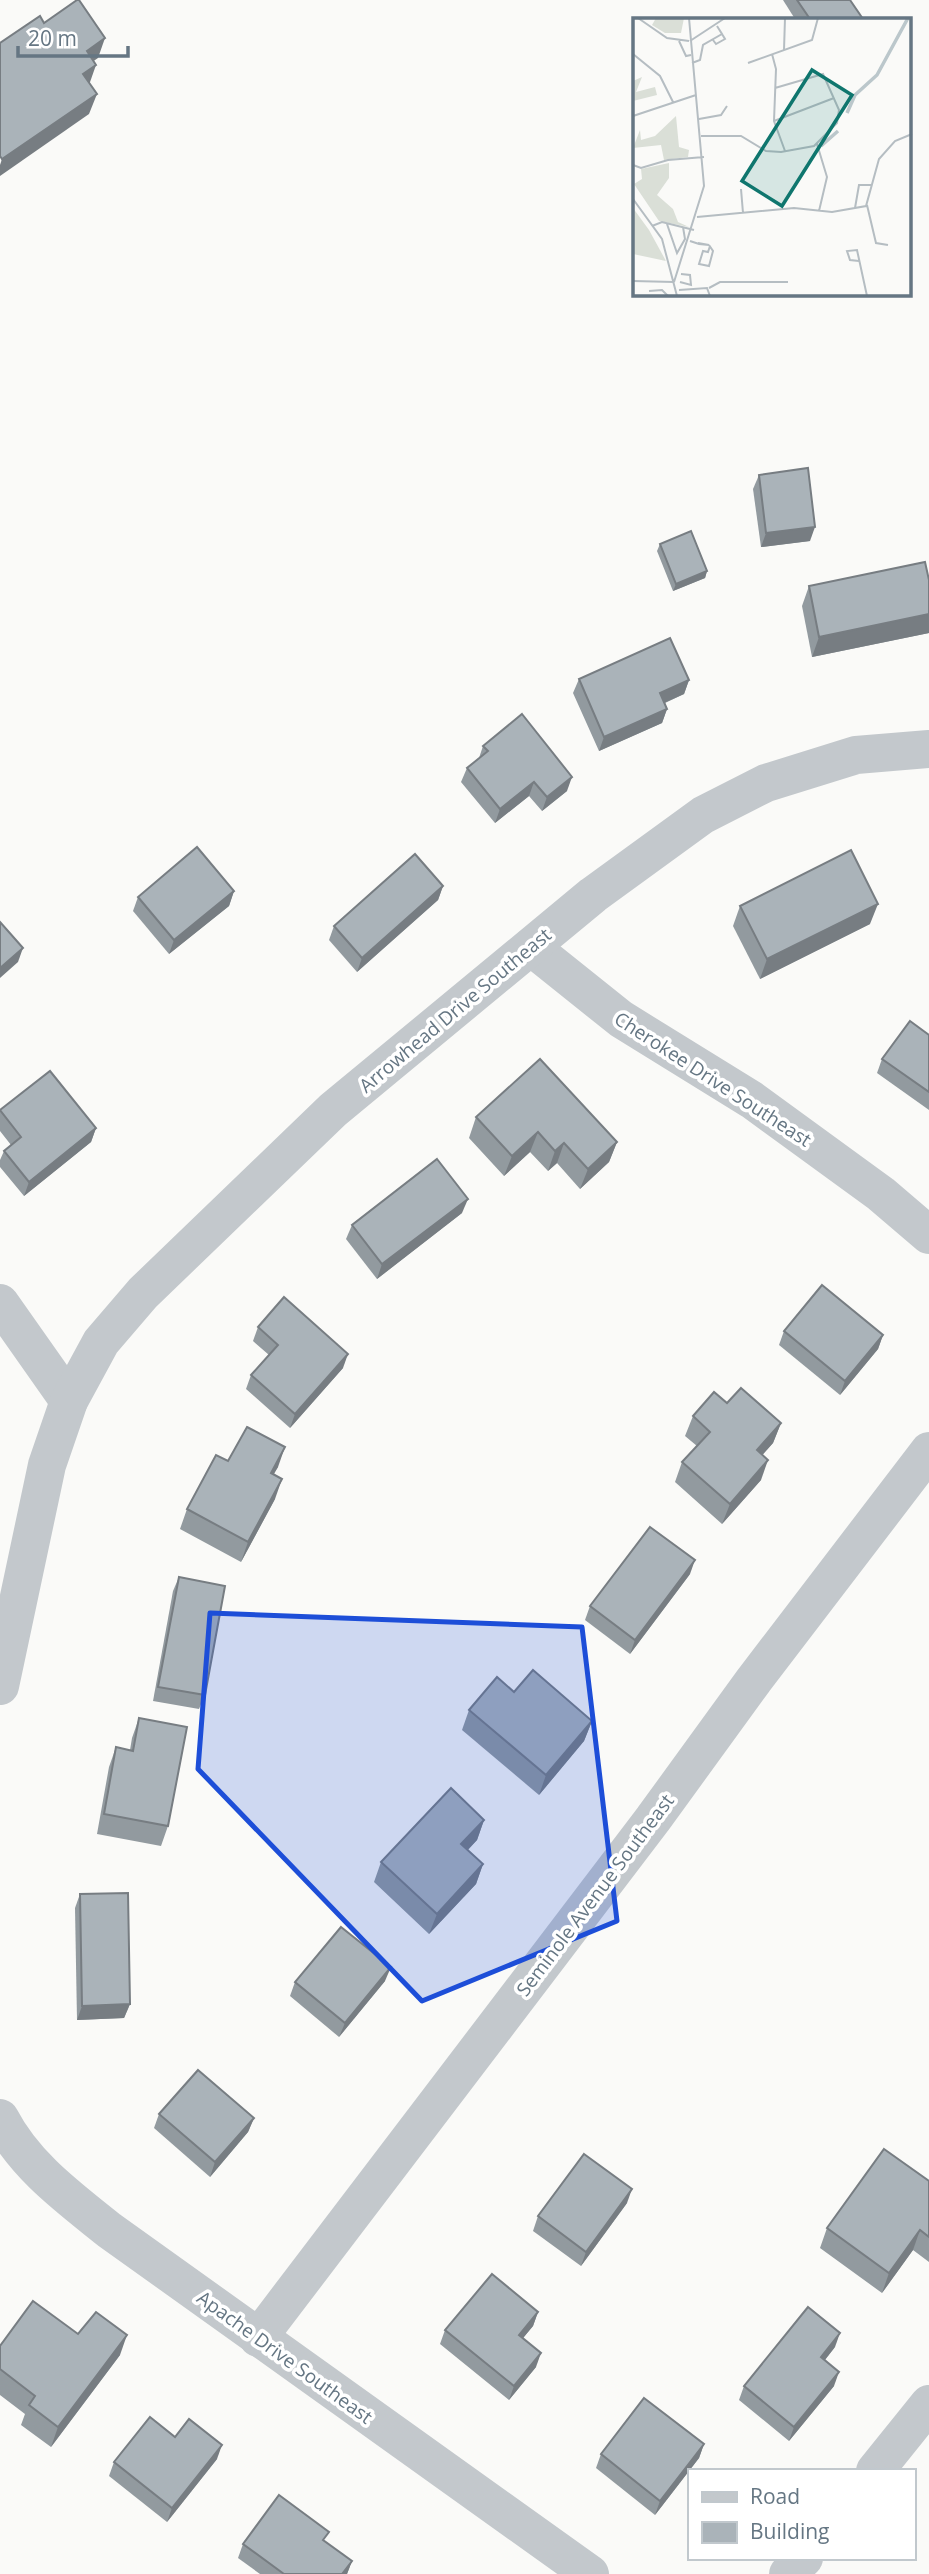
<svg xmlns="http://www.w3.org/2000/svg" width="929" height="2574" viewBox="0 0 929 2574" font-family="'Open Sans',sans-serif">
<rect width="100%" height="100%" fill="#fafaf8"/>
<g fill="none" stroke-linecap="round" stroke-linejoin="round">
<g stroke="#c3c8cc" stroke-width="38">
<polyline points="531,947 621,1019 752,1100 881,1194 929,1235"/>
<polyline points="0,1303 69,1401"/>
<polyline points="0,1686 47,1465 69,1401 101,1342 143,1293 333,1110 593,895 703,815 766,783 856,755 929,749"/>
<path d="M0 2118C25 2166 68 2197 109 2230L590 2574"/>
<polyline points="258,2338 653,1819 754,1680 929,1451"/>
<polyline points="875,2471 929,2404"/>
<polyline points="788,2574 804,2558"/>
</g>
</g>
<g fill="#929a9f">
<polygon points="783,0 850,0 863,19 795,19"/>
<polygon points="759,475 810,541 761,547 753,489"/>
<polygon points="660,544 707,571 705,578 673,591 657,551"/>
<polygon points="809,586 929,633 812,657 802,606"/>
<polygon points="579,679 689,680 684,694 665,703 667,709 662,723 599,751 573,693"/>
<polygon points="483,746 567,791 542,811 529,796 495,823 461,782 467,768 479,758"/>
<polygon points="443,886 438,900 357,972 329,940 334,926"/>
<polygon points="234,891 229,906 169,954 133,911 138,897"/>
<polygon points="740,906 870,924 760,979 733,926"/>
<polygon points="929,1035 929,1110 877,1073 882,1059"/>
<polygon points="0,1110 96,1128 91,1142 24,1196 0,1167 0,1160 4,1151 11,1145 0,1131"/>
<polygon points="476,1117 617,1142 609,1162 580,1189 557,1163 548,1171 530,1152 504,1176 469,1138"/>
<polygon points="462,1213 377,1279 346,1239 352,1225"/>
<polygon points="258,1327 343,1368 290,1428 246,1389 251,1375 269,1355 253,1341"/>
<polygon points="784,1331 883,1335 878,1349 840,1395 779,1345"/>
<polygon points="727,1403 781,1423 773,1443 762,1455 761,1480 722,1524 675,1482 682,1462 697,1446 685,1436 693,1416"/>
<polygon points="228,1461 278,1467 273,1474 275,1499 241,1562 180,1529 187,1509"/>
<polygon points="690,1574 630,1654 585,1620 590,1606"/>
<polygon points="179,1577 205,1695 199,1709 153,1701 173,1591"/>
<polygon points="469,1710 592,1721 584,1741 539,1795 462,1730"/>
<polygon points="139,1718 168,1826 161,1846 97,1834 109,1767 116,1747 130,1750 132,1738"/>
<polygon points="484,1820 477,1840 468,1850 483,1864 476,1884 429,1934 374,1882 381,1862"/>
<polygon points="80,1894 130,2004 124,2018 77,2020 75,1908"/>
<polygon points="385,1981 339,2037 290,1996 295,1982"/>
<polygon points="159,2114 254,2118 248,2132 210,2177 154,2128"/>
<polygon points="929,2181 929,2262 913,2250 882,2293 820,2248 827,2228"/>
<polygon points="627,2203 581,2266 533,2231 538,2216"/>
<polygon points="538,2312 533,2326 523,2338 536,2367 509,2400 440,2344 445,2330"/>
<polygon points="78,2334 120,2355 51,2447 21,2425 25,2414 0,2395 0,2346"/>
<polygon points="835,2347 825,2360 834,2386 789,2441 739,2400 744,2386"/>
<polygon points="175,2437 217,2459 167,2522 109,2476 114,2462"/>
<polygon points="704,2444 699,2458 655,2515 596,2468 601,2454"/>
<polygon points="326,2542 352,2561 347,2574 260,2574 238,2558 243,2544"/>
</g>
<g fill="#777d82">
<polygon points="105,38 98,58 79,71 87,51"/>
<polygon points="96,65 89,85 83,74"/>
<polygon points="97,94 89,114 0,176 0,165 2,159"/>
<polygon points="815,527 810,541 761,547 766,533"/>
<polygon points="707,571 705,578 673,591 676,584"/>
<polygon points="929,614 929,633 812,657 819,637"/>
<polygon points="689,680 684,694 655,707 660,693"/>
<polygon points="667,709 662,723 599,751 604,737"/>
<polygon points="572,777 567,791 542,811 547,797"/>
<polygon points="534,782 529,796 495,823 500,809"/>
<polygon points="443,886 438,900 357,972 362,958"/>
<polygon points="234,891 229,906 169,954 174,940"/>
<polygon points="878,904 870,924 760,979 767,959"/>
<polygon points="23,948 18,962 0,978 0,968"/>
<polygon points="96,1128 91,1142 24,1196 29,1182"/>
<polygon points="538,1132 530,1152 504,1176 512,1156"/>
<polygon points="617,1142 609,1162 580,1189 588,1169"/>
<polygon points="564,1143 557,1163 548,1171 555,1151"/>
<polygon points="468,1199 462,1213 377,1279 382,1264"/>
<polygon points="883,1335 878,1349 840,1395 845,1381"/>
<polygon points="348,1354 343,1368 290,1428 295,1414"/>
<polygon points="781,1423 773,1443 749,1470 757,1450"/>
<polygon points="285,1447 278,1467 263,1493 271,1473"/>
<polygon points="768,1460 761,1480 722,1524 730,1504"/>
<polygon points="282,1479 275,1499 241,1562 248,1542"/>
<polygon points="695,1560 690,1574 630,1654 635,1640"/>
<polygon points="592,1721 584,1741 539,1795 546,1775"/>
<polygon points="484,1820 477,1840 454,1864 461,1844"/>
<polygon points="483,1864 476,1884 429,1934 437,1914"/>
<polygon points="391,1967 385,1981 339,2037 345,2023"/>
<polygon points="130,2004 124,2018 77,2020 82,2006"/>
<polygon points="254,2118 248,2132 210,2177 215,2162"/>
<polygon points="632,2189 627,2203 581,2266 586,2252"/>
<polygon points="920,2230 913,2250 882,2293 889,2273"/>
<polygon points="538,2312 533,2326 514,2349 519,2335"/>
<polygon points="840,2333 835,2347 816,2371 821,2357"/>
<polygon points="127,2335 120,2355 51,2447 58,2427"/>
<polygon points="541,2353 536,2367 509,2400 514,2386"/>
<polygon points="839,2372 834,2386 789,2441 794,2427"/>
<polygon points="704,2444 699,2458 655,2515 660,2501"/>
<polygon points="222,2445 217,2459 167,2522 172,2508"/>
<polygon points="352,2561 347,2574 342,2574"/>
</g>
<g fill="#aab3b9" stroke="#777d82" stroke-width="2">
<polygon points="77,0 79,0 105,38 87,51 96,65 83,74 97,94 2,159 0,156 0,43 40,16 44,23"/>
<polygon points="797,0 850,0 863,19 810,19"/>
<polygon points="808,468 815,527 766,533 759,475"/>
<polygon points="691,531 707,571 676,584 660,544"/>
<polygon points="925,562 929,580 929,614 819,637 809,586"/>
<polygon points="670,638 689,680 660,693 667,709 604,737 579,679"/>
<polygon points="522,714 572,777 547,797 534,782 500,809 467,768 488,751 483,746"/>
<polygon points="197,847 234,891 174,940 138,897"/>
<polygon points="851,850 878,904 767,959 740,906"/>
<polygon points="415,854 443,886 362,958 334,926"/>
<polygon points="0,922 23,948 0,968"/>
<polygon points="910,1021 929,1035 929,1092 882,1059"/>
<polygon points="540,1059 617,1142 588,1169 564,1143 555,1151 538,1132 512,1156 476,1117"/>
<polygon points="50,1071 96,1128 29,1182 4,1151 21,1137 0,1110"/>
<polygon points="437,1159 468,1199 382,1264 352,1225"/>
<polygon points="822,1285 883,1335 845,1381 784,1331"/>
<polygon points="284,1297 348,1354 295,1414 251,1375 278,1345 258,1327"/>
<polygon points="741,1388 781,1423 757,1450 768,1460 730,1504 682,1462 710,1432 693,1416 714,1392 727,1403"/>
<polygon points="247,1427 285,1447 271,1473 282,1479 248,1542 187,1509 216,1455 228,1461"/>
<polygon points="650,1527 695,1560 635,1640 590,1606"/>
<polygon points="179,1577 225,1586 205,1695 158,1687"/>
<polygon points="533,1670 592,1721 546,1775 469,1710 497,1677 514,1692"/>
<polygon points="139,1718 187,1727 168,1826 104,1814 116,1747 133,1751"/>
<polygon points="451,1788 484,1820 461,1844 483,1864 437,1914 381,1862"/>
<polygon points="128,1893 130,2004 82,2006 80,1894"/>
<polygon points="341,1927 391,1967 345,2023 295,1982"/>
<polygon points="198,2070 254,2118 215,2162 159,2114"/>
<polygon points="884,2149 929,2181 929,2237 920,2230 889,2273 827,2228"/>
<polygon points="584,2154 632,2189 586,2252 538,2216"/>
<polygon points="492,2274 538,2312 519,2335 541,2353 514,2386 445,2330"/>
<polygon points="33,2301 78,2334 96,2312 127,2335 58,2427 29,2405 35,2396 0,2369 0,2346"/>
<polygon points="808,2307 840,2333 821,2357 839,2372 794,2427 744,2386"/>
<polygon points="644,2398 704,2444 660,2501 601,2454"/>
<polygon points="150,2417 175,2437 189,2419 222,2445 172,2508 114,2462"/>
<polygon points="279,2495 329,2532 323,2540 352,2561 342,2574 284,2574 243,2544"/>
</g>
<path fill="#1d4ed8" fill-opacity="0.2" stroke="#1d4ed8" stroke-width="5" stroke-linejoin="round" d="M210 1613 582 1627 617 1921 422 2001 198 1769Z"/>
<g text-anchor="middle" stroke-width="7" stroke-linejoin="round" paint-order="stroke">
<g font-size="19" fill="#657683" stroke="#fff">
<text transform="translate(455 1010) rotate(-40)" y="7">Arrowhead Drive Southeast</text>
<text transform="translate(713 1079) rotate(33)" y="7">Cherokee Drive Southeast</text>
<text transform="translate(595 1895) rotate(-53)" y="7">Seminole Avenue Southeast</text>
<text transform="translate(285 2357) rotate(36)" y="7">Apache Drive Southeast</text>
</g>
</g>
<g transform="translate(633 18)">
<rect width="278" height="278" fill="#fafaf8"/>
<path d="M23 0H51L48 15H32L19 7ZM9 59 3 74 22 69 24 77 0 83V63ZM43 98 46 129 56 132 55 139 31 142 28 127 0 130 7 112 8 122 22 118ZM36 145V160L24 177 40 191 45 204 56 209 26 203 1 166 9 161 8 151ZM0 190 16 212 33 243 0 236Z" fill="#dadfd7"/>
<path fill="none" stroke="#bbc7cb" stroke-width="3.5" d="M214 95 222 77 244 57 275 0M188 128 205 113"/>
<path fill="none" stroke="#b5bdc2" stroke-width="2" d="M5 0 34 20 56 23M80 22 83 26 92 21 89 16M46 23 53 38 58 37M57 23 92 0M151 32 152 0M0 36 27 58 40 84M139 36 143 51 141 103 152 133M59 45 67 42 70 27 89 16 84 8M115 45 179 22 185 0M0 98 63 77M66 101 88 97 94 88M141 103 201 80M68 118H108L133 133 148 134 181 128 204 105 206 92 190 56 142 70M184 126 194 159 186 193M0 147 8 150 35 142 71 139M108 171 110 195M0 181 29 221 44 278M234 187 243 225 255 227M222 190 226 167H238M64 199 161 190 199 194 233 188 246 141 262 123 279 116M34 206 44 235 52 221 50 209M19 208 29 204 61 212M57 223 66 226 76 227 65 225M76 227 80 233 76 248 66 246 70 233 75 234 77 228M226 243 217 242 214 233 224 232 234 278M0 263 41 264M41 264 71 168 56 0M47 264 58 267 57 257 48 256M76 270 87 264H155M46 272 74 270 77 278M16 273 29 272 35 278"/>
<path fill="#0f766e" fill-opacity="0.15" stroke="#0f766e" stroke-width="3.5" d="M179 52 219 77 149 188 109 163Z"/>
<rect width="278" height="278" fill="none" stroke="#657683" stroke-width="3.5"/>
</g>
<rect x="688" y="2469" width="228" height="91" fill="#ffffff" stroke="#c1c8cd" stroke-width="2"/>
<rect x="702" y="2492" width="35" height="10" fill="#c3c8cc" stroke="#c1c8cd" stroke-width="2"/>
<text x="750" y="2504" font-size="21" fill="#657683">Road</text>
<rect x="702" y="2522" width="35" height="21" fill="#aab3b9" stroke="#c1c8cd" stroke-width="2"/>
<text x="750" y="2539" font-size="21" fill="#657683">Building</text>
<path d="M18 46v10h110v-10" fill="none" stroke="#657683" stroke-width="3.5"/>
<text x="28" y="46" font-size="21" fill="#657683" stroke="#ffffff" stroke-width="5" paint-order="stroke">20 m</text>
</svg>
